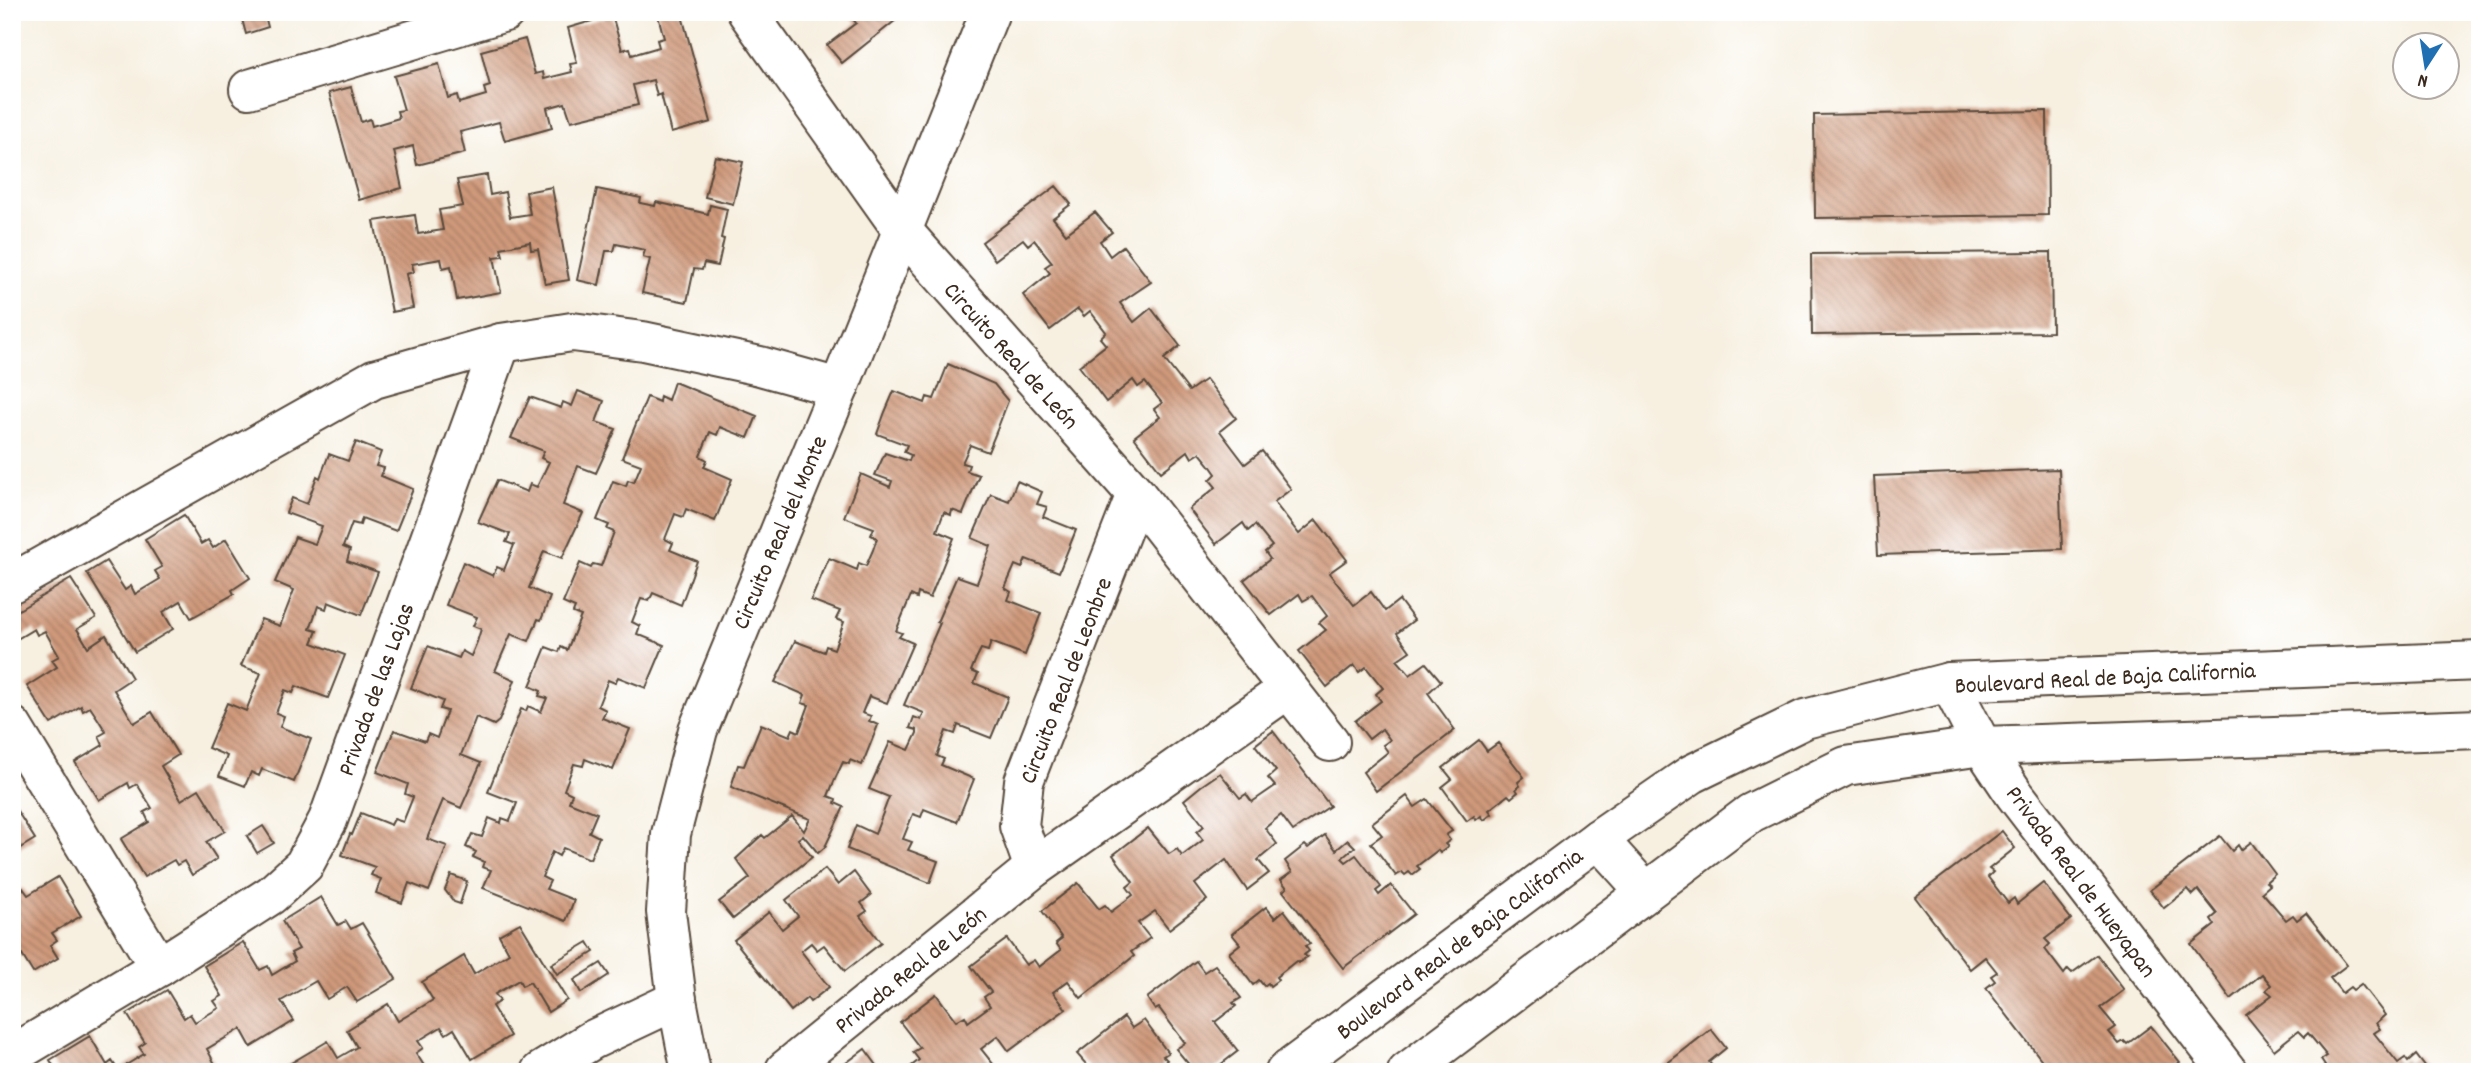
<svg xmlns="http://www.w3.org/2000/svg" width="2492" height="1084" viewBox="0 0 2492 1084" font-family="Dekko,sans-serif">
<defs>
<pattern id="building-back-hatch" width="6" height="6" patternUnits="userSpaceOnUse" patternTransform="scale(1.75)"><rect width="6" height="6" fill="#cf997b"/><path d="M-1 5l2 2M0 0l6 6M5-1l2 2" fill="none" stroke="#a97d64"/></pattern>
</defs>
<rect width="100%" height="100%" fill="#fff"/>
<filter id="ink" filterUnits="userSpaceOnUse"><feTurbulence type="fractalNoise" baseFrequency=".0143" numOctaves="2"/><feDisplacementMap in="SourceGraphic" scale="14" xChannelSelector="R" yChannelSelector="G"/><feConvolveMatrix kernelMatrix="1 2 1 2 8 2 1 2 1" color-interpolation-filters="sRGB"/></filter>
<filter id="wash" filterUnits="userSpaceOnUse"><feTurbulence type="fractalNoise" baseFrequency=".00686" numOctaves="4" result="noise"/><feDisplacementMap in="SourceGraphic" scale="28" xChannelSelector="R" yChannelSelector="G"/><feGaussianBlur stdDeviation="1.57" result="paint"/><feColorMatrix in="noise" values="0 0 0 0 0 0 0 0 0 0 0 0 0 0 0 0 0 1.4 0 .05"/><feComposite in="paint" operator="in"/></filter>
<g filter="url(#wash)">
<rect width="100%" height="100%" fill="#f7f0e1"/>
<g id="blocks">
<g fill="url(#building-back-hatch)">
<polygon points="240,12 264,12 268,27 246,34"/>
<polygon points="657,12 681,12 711,122 671,133 661,94 657,96 653,80 633,85 638,105 571,121 565,103 547,108 552,128 505,141 499,122 460,132 465,153 417,165 413,146 394,151 402,188 359,200 329,93 351,87 361,122 370,119 372,126 399,118 397,111 404,110 394,76 439,64 448,98 457,95 459,103 486,95 484,88 490,86 481,51 525,39 535,74 543,72 544,79 572,72 570,64 577,63 568,28 612,15 622,50 630,48 632,55 659,47 657,40 664,38"/>
<polygon points="858,12 906,12 842,63 827,45 856,23 852,18"/>
<polygon points="2047,111 2048,215 1815,218 1814,115"/>
<polygon points="715,156 743,162 733,204 705,197"/>
<polygon points="487,175 490,195 505,192 510,217 530,214 526,192 552,187 569,280 545,284 538,249 531,250 530,242 501,248 503,256 494,257 501,292 457,300 451,266 443,268 441,259 412,264 414,272 406,274 413,308 392,312 374,221 415,215 418,234 443,230 439,210 463,206 457,180"/>
<polygon points="1056,186 1071,204 1053,218 1066,234 1095,212 1112,232 1100,241 1110,256 1123,246 1151,282 1120,303 1134,322 1151,308 1180,346 1164,359 1189,391 1206,379 1236,418 1220,431 1232,447 1245,464 1262,451 1291,489 1274,502 1299,534 1316,520 1347,560 1329,573 1354,605 1371,592 1385,611 1399,600 1414,620 1397,633 1410,651 1397,660 1410,675 1426,663 1441,681 1428,693 1455,730 1376,791 1363,772 1388,752 1383,745 1390,740 1382,729 1369,739 1355,721 1381,701 1376,694 1383,688 1366,667 1359,672 1354,665 1327,687 1299,651 1326,630 1319,623 1327,616 1312,596 1303,601 1299,594 1271,615 1244,580 1270,559 1265,552 1272,546 1255,525 1248,531 1243,523 1216,544 1189,509 1216,487 1210,480 1216,474 1209,464 1200,453 1192,458 1188,451 1161,472 1134,437 1160,417 1154,409 1162,403 1154,393 1145,382 1138,387 1133,380 1106,402 1079,366 1106,345 1100,338 1106,332 1090,311 1084,316 1078,309 1050,330 1023,295 1050,273 1045,267 1052,262 1034,240 1028,245 1023,239 995,260 982,242"/>
<polygon points="597,189 641,198 640,203 655,206 656,202 708,214 710,205 727,209 721,238 724,239 718,266 704,263 702,270 694,269 687,302 642,293 650,259 643,257 645,250 616,244 614,251 606,251 599,285 577,280"/>
<polygon points="2051,252 2052,332 1812,335 1811,254"/>
<polygon points="948,364 994,384 1008,401 997,430 988,452 970,445 962,463 969,465 967,471 979,475 963,514 952,510 951,515 944,512 937,531 954,538 930,598 918,593 917,598 911,595 896,631 902,633 899,637 913,643 887,703 869,696 862,713 871,716 869,721 878,725 862,765 850,760 849,764 843,762 835,779 828,796 836,799 835,803 844,807 825,847 818,853 803,835 798,839 812,857 733,919 719,902 750,878 736,859 762,835 765,838 792,816 804,831 810,819 731,787 738,765 744,766 761,724 790,736 793,729 799,732 809,705 802,703 805,695 775,682 795,641 824,652 826,646 834,649 844,622 836,619 840,611 811,600 829,558 857,570 859,563 866,566 873,550 877,538 871,535 874,528 844,517 861,474 890,487 892,481 875,475 885,453 909,461 911,455 904,452 907,445 877,434 885,412 894,391 925,403 927,397 934,399"/>
<polygon points="674,382 757,416 748,438 720,427 717,435 710,432 700,456 707,460 704,467 732,479 715,521 686,509 683,517 675,514 665,539 673,543 670,550 697,561 681,605 653,593 649,601 641,599 632,622 640,626 637,634 664,645 646,688 618,677 615,683 608,680 598,706 606,710 602,718 630,729 613,770 585,759 583,766 574,764 564,790 572,794 569,802 597,813 589,832 599,837 590,859 563,848 559,856 552,852 542,877 550,881 546,889 574,900 566,921 483,888 491,870 482,867 484,862 473,857 476,852 466,847 472,834 482,837 489,818 501,823 502,818 510,821 517,803 488,792 521,709 526,711 528,706 541,712 547,698 539,696 541,691 530,686 546,647 559,652 561,647 567,650 581,616 573,613 575,608 563,603 580,563 591,568 593,564 601,566 614,532 607,529 609,525 597,520 613,481 626,486 628,480 634,482 641,465 622,458 647,397 659,402 660,396 668,400"/>
<polygon points="578,391 604,401 596,422 616,429 596,473 578,466 563,505 583,513 562,558 544,551 529,588 550,597 541,620 538,619 529,641 511,634 495,671 515,680 499,721 494,725 476,717 469,735 461,755 481,763 461,808 443,800 435,819 427,839 447,846 429,891 409,883 402,903 376,893 381,879 371,875 375,867 342,855 350,834 352,835 361,813 391,825 394,819 403,822 413,797 405,794 408,784 377,772 394,730 425,741 428,734 437,738 447,711 440,709 443,701 411,688 428,646 459,658 462,651 471,656 477,642 481,629 473,626 477,617 446,605 463,562 493,576 497,567 504,570 514,545 506,542 510,534 478,522 497,480 527,492 530,484 537,487 549,462 541,458 544,451 511,438 530,397 561,408 563,402 572,406"/>
<polygon points="356,442 381,452 376,466 384,468 381,476 413,489 396,531 362,518 360,525 352,523 343,547 350,550 347,561 378,572 361,615 328,602 326,609 318,606 310,629 317,631 312,643 345,655 328,698 296,686 293,693 285,690 276,713 284,716 280,727 311,739 294,782 262,769 259,776 251,772 245,786 219,776 227,756 208,748 227,703 246,711 261,673 241,666 261,619 280,626 294,590 275,582 295,537 315,544 322,526 286,513 292,498 307,504 317,476 320,478 329,454 348,461"/>
<polygon points="2059,469 2062,549 1878,555 1874,476"/>
<polygon points="1017,481 1042,492 1037,504 1047,507 1043,517 1076,530 1059,572 1026,559 1022,568 1015,565 1005,588 1011,592 1008,600 1041,613 1025,655 991,642 988,651 981,649 976,659 971,671 978,674 974,683 1008,697 991,738 958,725 955,734 946,731 937,756 944,759 941,765 974,779 957,822 924,809 921,817 913,814 903,839 912,842 908,850 938,861 930,883 847,849 856,825 875,834 889,797 869,789 890,742 909,750 917,733 917,730 910,728 914,717 921,720 924,713 904,705 940,623 937,622 957,576 977,583 991,546 972,538 991,494 1009,501"/>
<polygon points="184,515 201,544 208,540 213,548 226,539 250,578 232,590 234,594 191,618 181,601 163,612 173,629 135,652 87,573 106,561 125,590 131,586 135,594 160,579 155,571 162,567 145,539"/>
<polygon points="71,579 96,618 77,629 88,647 106,635 132,678 114,690 134,723 152,712 178,755 161,766 181,800 199,789 225,831 206,842 217,859 192,875 184,861 177,865 174,860 144,877 121,839 149,822 144,812 152,808 137,784 130,788 128,783 99,800 75,762 103,745 99,736 106,732 98,719 90,707 83,711 81,706 51,724 27,686 57,667 52,660 59,656 45,631 37,635 34,629 12,642 12,614"/>
<polygon points="1273,731 1330,806 1293,831 1281,815 1265,828 1277,844 1258,860 1269,873 1247,890 1226,860 1195,884 1207,900 1169,929 1155,911 1138,923 1150,938 1131,952 1134,956 1081,998 1068,981 1053,992 1066,1009 1009,1051 998,1036 981,1049 994,1065 985,1072 904,1072 919,1060 913,1052 920,1048 900,1022 936,994 956,1021 965,1016 968,1022 990,1006 984,997 991,992 971,966 989,952 1007,939 1026,965 1034,960 1039,967 1061,950 1056,943 1062,938 1042,911 1078,883 1099,909 1105,905 1111,912 1133,895 1127,887 1133,882 1113,855 1148,828 1169,854 1177,849 1182,856 1203,840 1197,832 1204,826 1184,800 1201,786 1220,773 1240,798 1246,794 1252,802 1275,786 1268,778 1276,771 1255,745"/>
<polygon points="1479,740 1487,751 1498,743 1524,777 1518,782 1520,786 1516,789 1518,792 1511,798 1508,795 1489,810 1492,814 1484,820 1481,816 1476,820 1474,816 1467,821 1442,787 1452,779 1443,768"/>
<polygon points="1407,796 1415,807 1427,799 1452,831 1446,835 1450,840 1445,844 1448,847 1440,853 1438,850 1417,866 1420,869 1412,875 1409,872 1405,875 1402,872 1396,876 1371,843 1382,835 1372,823"/>
<polygon points="12,803 35,839 12,853"/>
<polygon points="263,826 274,843 257,853 247,836"/>
<polygon points="2002,831 2015,848 1989,869 1993,872 1988,877 2008,903 2014,898 2017,904 2043,883 2071,919 2045,939 2050,944 2045,949 2064,974 2068,969 2072,973 2097,955 2124,990 2100,1008 2116,1027 2109,1032 2119,1044 2124,1041 2127,1044 2151,1026 2180,1062 2167,1072 2051,1072 1986,988 1995,981 1991,976 1997,972 1985,957 1970,969 1915,897"/>
<polygon points="1325,835 1336,850 1348,840 1355,847 1342,858 1346,862 1356,855 1381,887 1376,891 1379,895 1391,885 1414,914 1343,968 1283,891 1287,888 1281,880 1292,872 1285,861 1305,845 1308,848"/>
<polygon points="2220,836 2232,851 2238,845 2241,850 2251,842 2275,874 2266,882 2270,885 2262,892 2286,920 2293,915 2297,920 2306,913 2347,965 2330,978 2342,993 2350,987 2353,990 2361,984 2385,1015 2376,1023 2380,1029 2374,1033 2398,1063 2405,1058 2408,1062 2416,1055 2429,1072 2318,1072 2325,1066 2321,1060 2327,1056 2308,1033 2304,1037 2298,1031 2274,1050 2246,1015 2272,995 2266,990 2271,985 2262,974 2231,999 2191,944 2215,925 2211,919 2217,914 2198,890 2193,895 2188,889 2164,908 2150,890"/>
<polygon points="825,869 838,885 854,872 871,895 861,903 867,911 860,916 881,943 845,971 824,945 817,950 811,943 801,951 829,987 810,1002 807,998 791,1011 734,940 769,912 782,929 798,916 786,900"/>
<polygon points="451,875 467,881 460,904 454,902 445,890"/>
<polygon points="58,877 81,916 52,933 57,940 50,945 58,958 33,973 22,955 12,960 12,886 16,892 23,888 28,895"/>
<polygon points="321,897 338,925 346,921 351,929 362,923 396,979 357,1002 347,987 327,999 316,981 281,1001 294,1021 251,1047 241,1029 207,1049 217,1068 211,1072 57,1072 50,1060 90,1036 107,1065 112,1061 118,1070 144,1054 139,1047 145,1043 127,1014 167,990 184,1018 190,1014 195,1022 219,1008 214,1001 222,996 204,966 243,942 260,970 268,966 272,975 295,961 291,953 299,949 282,921"/>
<polygon points="1266,907 1275,918 1284,910 1310,944 1305,946 1309,951 1304,955 1307,957 1298,963 1296,961 1276,977 1278,980 1270,986 1268,983 1264,986 1259,980 1253,985 1229,953 1240,944 1232,934"/>
<polygon points="520,923 567,1000 548,1012 530,982 522,986 519,980 495,994 500,1001 492,1006 510,1036 472,1059 454,1029 446,1034 441,1027 418,1041 423,1048 416,1053 428,1072 276,1072 328,1041 338,1058 357,1047 347,1030 388,1004 398,1021 433,1000 422,982 464,956 474,974 493,963 509,953 499,935"/>
<polygon points="588,942 594,952 557,974 551,964"/>
<polygon points="1196,961 1204,972 1215,965 1241,998 1233,1003 1236,1006 1215,1022 1238,1051 1211,1072 1195,1072 1176,1049 1185,1043 1159,1008 1155,1010 1147,998"/>
<polygon points="601,963 609,975 581,993 574,980"/>
<polygon points="1124,1017 1132,1028 1144,1020 1168,1053 1163,1056 1167,1060 1161,1065 1163,1067 1157,1072 1093,1072 1077,1054"/>
<polygon points="1711,1029 1726,1048 1709,1062 1717,1072 1656,1072"/>
<polygon points="865,1049 882,1072 834,1072 846,1063"/>
</g>
</g>
</g>
<g filter="url(#ink)">
<use href="#blocks" fill-opacity="0" stroke="#57483b" stroke-width="2"/>
<g fill="none" stroke-linecap="round" stroke-linejoin="round">
<defs>
<g id="minor">
<polyline points="747,12 902,230 1136,494 1330,742"/>
<polyline points="249,89 505,12"/>
<polyline points="12,583 374,379 501,343 572,332 643,341 760,366 839,388"/>
<polyline points="1949,682 1982,746 2015,795 2228,1072"/>
<polyline points="12,726 159,967"/>
<polyline points="1598,839 1645,891"/>
<polyline points="1034,868 1019,826 1024,781 1136,494"/>
<polyline points="12,1055 159,967 271,895 304,865 328,820 501,343"/>
<polyline points="785,1070 1034,868 1288,689"/>
<polyline points="540,1072 592,1040 677,1000"/>
<polyline points="691,1072 677,1000 666,912 671,834 698,730 839,388 990,12"/>
<polyline points="1285,1072 1598,839 1692,774 1805,719 1949,682 2480,661"/>
<polyline points="1407,1072 1751,813 1846,766 1982,746 2480,729"/>
</g>
</defs>
<use href="#minor" stroke="#57483b" stroke-width="42"/>
<use href="#minor" stroke="#fff" stroke-width="38"/>
</g>
</g>
<g text-anchor="middle" stroke-width="6" stroke-linejoin="round" paint-order="stroke">
<g font-size="24" fill="#3b2a1e" stroke="#fff">
<text transform="translate(1012 355) rotate(48)" y="8">Circuito Real de León</text>
<text transform="translate(779 532) rotate(-67)" y="8">Circuito Real del Monte</text>
<text transform="translate(2105 677) rotate(-3)" y="8">Boulevard Real de Baja California</text>
<text transform="translate(1065 680) rotate(-69)" y="8">Circuito Real de Leonbre</text>
<text transform="translate(375 689) rotate(-70)" y="8">Privada de las Lajas</text>
<text transform="translate(2082 881) rotate(53)" y="8">Privada Real de Hueyapan</text>
<text transform="translate(1459 943) rotate(-37)" y="8">Boulevard Real de Baja California</text>
<text transform="translate(910 969) rotate(-39)" y="8">Privada Real de León</text>
</g>
</g>
<rect width="2492" height="1084" fill="none" stroke="#fff" stroke-width="42"/>
<g transform="translate(2426 66) rotate(192)"><circle r="33" fill="#ffffff" stroke="#b1aaa5" stroke-width="2"/>
<path d="M0-5L12 26L0 18L-12 26Z" fill="#1f6fb2"/>
<text y="-10" font-size="19" font-weight="bold" text-anchor="middle" fill="#3b2a1e">N</text>
</g>
</svg>
